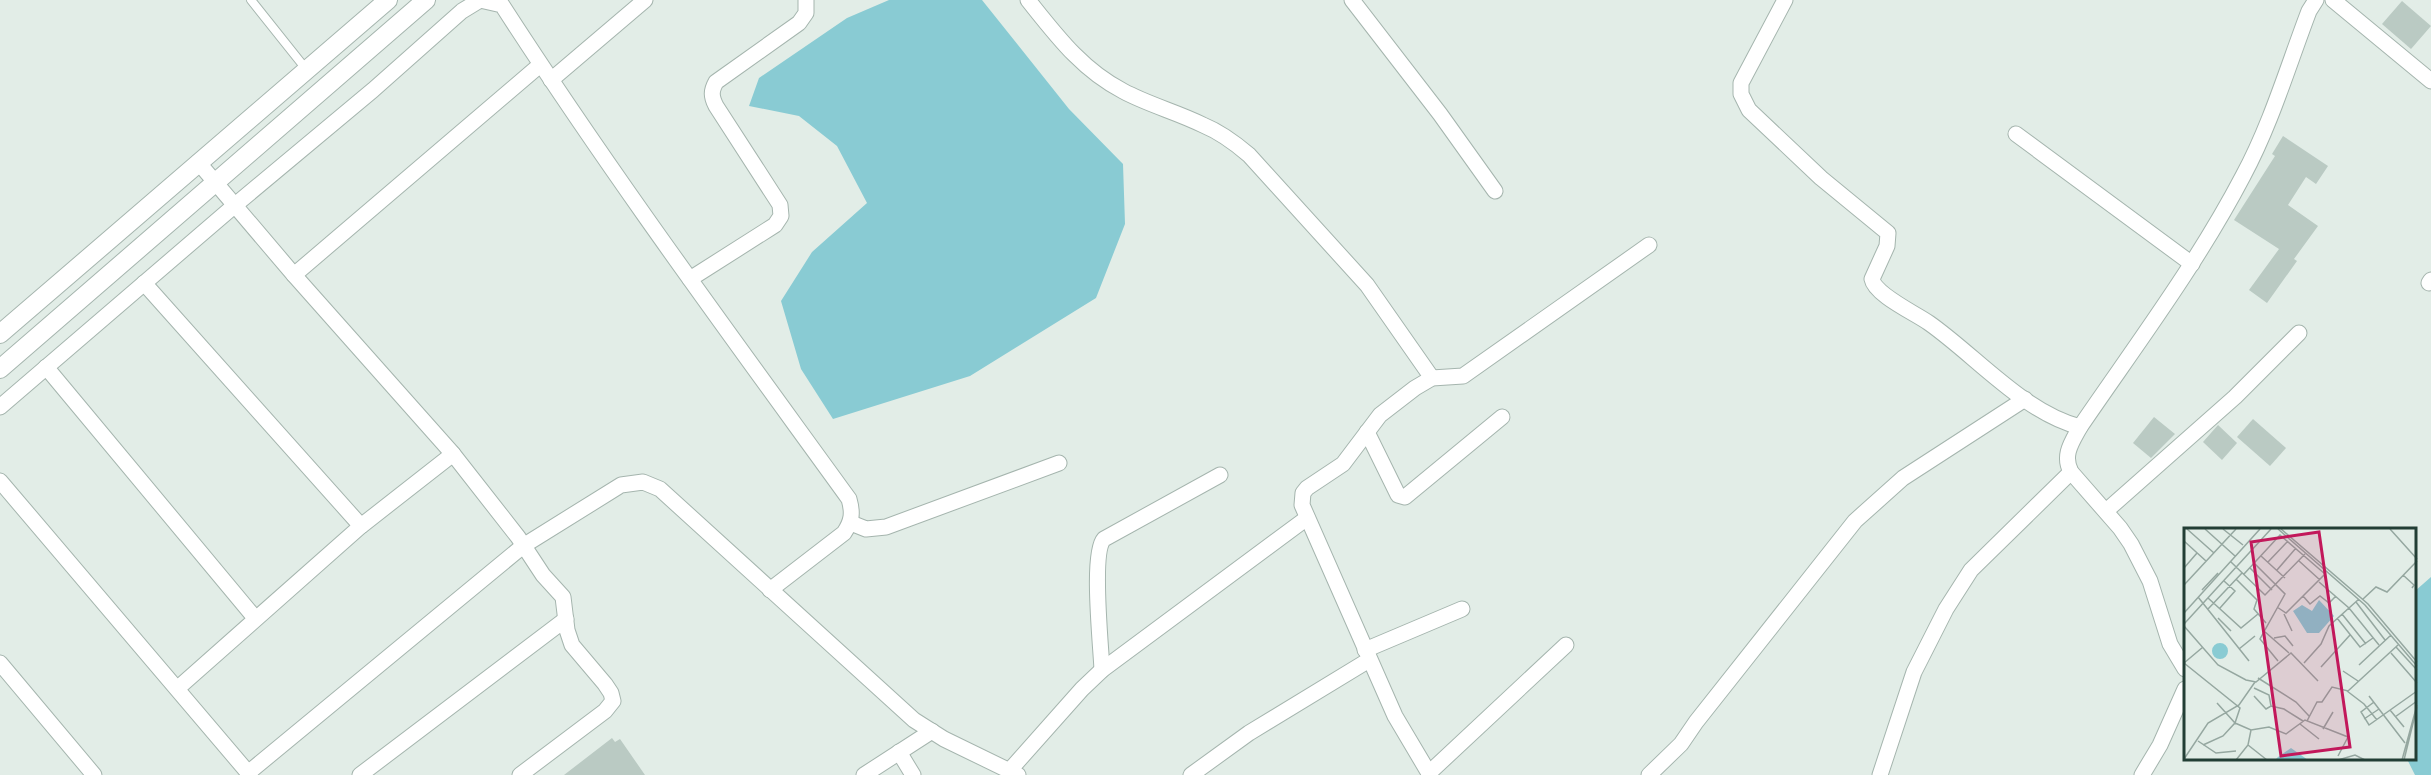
<svg xmlns="http://www.w3.org/2000/svg" width="2431" height="775" viewBox="0 0 2431 775" font-family="Arial,sans-serif">
<rect width="100%" height="100%" fill="#e2ede7"/>
<g fill="#89cbd3">
<polygon points="889,0 982,0 1069,109 1123,164 1125,224 1096,298 970,376 833,419 801,369 781,301 812,252 867,203 837,146 799,116 749,106 759,78 847,18"/>
<polygon points="2431,577 2431,775 2415,775 2407,759 2414,758 2415,591"/>
</g>
<g fill="#bacac3">
<polygon points="2402,1 2431,26 2411,49 2382,24"/>
<polygon points="2283,136 2328,166 2316,184 2306,177 2288,205 2318,226 2294,259 2297,261 2267,303 2249,290 2279,249 2234,220 2275,156 2272,154"/>
<polygon points="2154,417 2175,434 2151,458 2133,443"/>
<polygon points="2253,419 2286,448 2270,466 2237,437"/>
<polygon points="2218,425 2237,443 2222,460 2203,442"/>
<polygon points="612,738 615,742 620,739 645,775 564,775"/>
</g>
<g fill="none" stroke-linecap="round" stroke-linejoin="round">
<defs>
<polyline id="service" points="251,0 306,69"/>
<g id="minor">
<path d="M1028 0C1056 35 1082 70 1123 91 1149 105 1177 112 1203 125 1220 132 1235 143 1249 155L1367 285 1432 378"/>
<polyline points="1352,0 1440,114 1495,191"/>
<path d="M1785 0 1741 83V94L1749 110 1821 178 1888 233 1887 246 1872 279C1875 295 1915 313 1929 323 1976 356 2023 412 2080 427"/>
<polyline points="2333,0 2431,81"/>
<polyline points="551,80 645,0"/>
<polyline points="2016,134 2192,264"/>
<polyline points="198,162 294,275 453,454 518,537 543,575 563,597 567,630 572,645 605,684 611,693 613,701 605,711 520,775"/>
<polyline points="294,275 540,65"/>
<path d="M690 279 775 225 781 216 780 205 716 106C711 96 711 91 716 82L799 23 806 13V0"/>
<polyline points="144,283 361,526"/>
<polyline points="2429,283 2431,280"/>
<polyline points="46,367 255,618"/>
<path d="M0 407 234 206 373 90 462 11 480 0 502 5C611 174 731 336 849 499 853 513 852 521 844 533L770 590"/>
<polyline points="1367,432 1398,495 1405,497 1502,417"/>
<polyline points="0,481 250,775"/>
<polyline points="2106,511 2235,397 2299,333"/>
<polyline points="851,523 866,529 886,527 1059,463"/>
<polyline points="1365,650 1462,609"/>
<polyline points="0,663 94,775"/>
<path d="M2185 669 2170 644 2150 581 2131 544 2120 528 2071 472C2062 455 2072 442 2080 427 2136 345 2197 264 2243 176 2271 124 2288 66 2309 11L2316 0"/>
<path d="M1102 670C1101 646 1091 553 1104 539L1220 475"/>
<polyline points="178,688 361,526 453,454"/>
<polyline points="899,752 913,775"/>
<polyline points="1010,770 1082,689 1102,670 1307,518"/>
<polyline points="248,773 523,546 621,485 643,482 660,489 914,720 944,739 1018,775"/>
<polyline points="1429,773 1566,645"/>
<polyline points="360,775 566,619"/>
<polyline points="864,775 932,731"/>
<polyline points="1191,775 1249,733 1369,660"/>
<polyline points="1430,775 1395,716 1302,505 1303,493 1307,488 1343,464 1380,415 1415,388 1432,378 1463,376 1649,245"/>
<polyline points="1649,775 1681,744 1696,722 1855,521 1903,478 2025,399"/>
<polyline points="1880,775 1914,672 1946,609 1971,570 2071,472"/>
<polyline points="2142,775 2160,745 2185,689"/>
</g>
<g id="tertiary">
<polyline points="0,334 388,0"/>
<polyline points="0,369 426,0"/>
</g>
</defs>
<use href="#service" stroke="#a5b5ae" stroke-width="10"/>
<use href="#minor" stroke="#a5b5ae" stroke-width="17"/>
<use href="#tertiary" stroke="#a5b5ae" stroke-width="20"/>
<use href="#service" stroke="#fff" stroke-width="8"/>
<use href="#minor" stroke="#fff" stroke-width="15"/>
<use href="#tertiary" stroke="#fff" stroke-width="18"/>
</g>
<g transform="translate(2184 528)">
<rect width="232" height="232" fill="#e2ede7"/>
<path d="M135 72 150 88 135 105H123L109 83 118 77 128 83ZM28 123a8 8 0 1 1 16 0a8 8 0 1 1-16 0ZM107 220 124 232H91L94 229Z" fill="#89cbd3"/>
<path fill="none" stroke="#95a7a0" stroke-width="1.5" d="M3 1 30 25M21 1 51 28M39 1 59 17M94 1 181 77 233 138M97 1 184 76 233 134M206 1 233 31M0 13 22 33M77 28 101 50M115 33 136 52M47 34 81 67 121 26M84 34 104 13M70 35 101 66 76 111 94 133M0 40 13 25M66 40 88 62M93 42 112 20M60 46 96 7 141 46 102 85 93 79M219 47 230 57 228 60M52 51 73 72 70 81 82 95M135 54 165 80 195 117M0 57 52 1M18 62 34 45M119 68 126 76 136 68 145 75 152 68M14 69 65 133M24 70 57 100 74 86M179 71 192 59 203 64 233 33M172 74 201 112M36 80 51 63 40 53M24 81 58 45M0 85 76 1M100 86 108 103M158 86 182 116M34 90 47 103M153 90 176 119 189 110M0 96 87 1M0 98 34 137 62 152 72 154 107 125 134 153M80 103 105 125M90 110 101 108 109 118M212 119 233 142M55 121 71 108M207 125 233 155M0 135 56 180 51 195 33 175M0 135 19 119M120 135 137 116 145 98 175 71M175 137 207 107M137 139 166 107M159 143 174 153M74 150 112 174 125 188M70 160 85 167 87 178M163 163 180 176 193 192M70 168 82 181 87 178 100 181 119 193M185 168 221 215M190 174 177 184 185 197 233 163M206 182 220 199M211 189 233 173M180 191 195 181M123 193 133 174H138L148 159 164 163 214 117M116 196 135 211M139 201 149 184M14 213 32 225 52 223M19 217 39 208 51 195 67 202 85 199 102 206 121 192 164 209 154 228M64 217 83 232M0 231 24 195 55 177 71 154M52 232 64 217 67 202M154 232 171 227 181 232M218 232 233 177M220 232 233 179"/>
<path fill="#c2185b" fill-opacity="0.15" stroke="#c2185b" stroke-width="3" d="M135 4 166 219 97 228 67 14Z"/>
<rect width="232" height="232" fill="none" stroke="#223e35" stroke-width="3"/>
</g>
</svg>
